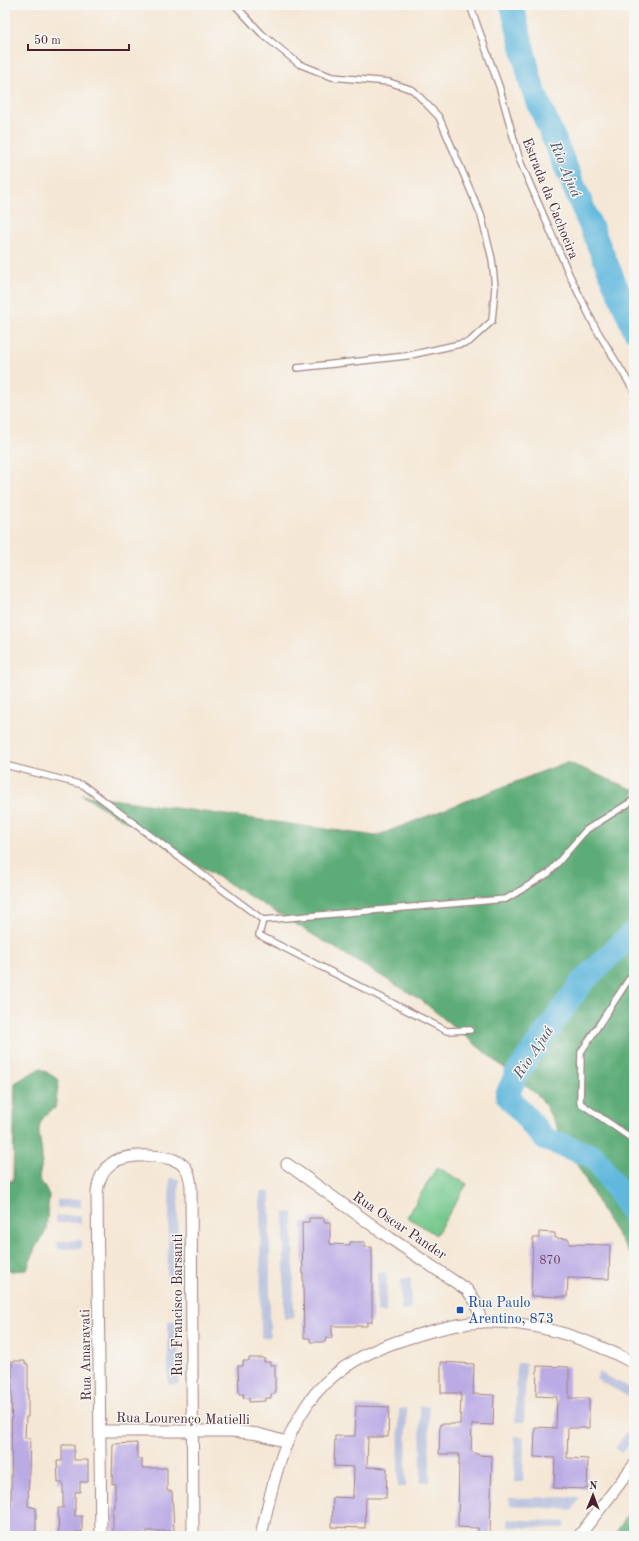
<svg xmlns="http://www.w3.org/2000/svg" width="639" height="1541" viewBox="0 0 639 1541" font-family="'Old Standard TT',serif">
<rect width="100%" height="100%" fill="#f6f6f2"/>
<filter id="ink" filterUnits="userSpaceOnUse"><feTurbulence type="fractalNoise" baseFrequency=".025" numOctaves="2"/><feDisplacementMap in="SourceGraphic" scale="8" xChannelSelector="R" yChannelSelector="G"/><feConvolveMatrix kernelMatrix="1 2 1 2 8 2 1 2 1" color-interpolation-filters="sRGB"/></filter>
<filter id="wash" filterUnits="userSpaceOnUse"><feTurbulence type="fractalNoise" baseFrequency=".012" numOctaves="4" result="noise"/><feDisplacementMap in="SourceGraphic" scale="16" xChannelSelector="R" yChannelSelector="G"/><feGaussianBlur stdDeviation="0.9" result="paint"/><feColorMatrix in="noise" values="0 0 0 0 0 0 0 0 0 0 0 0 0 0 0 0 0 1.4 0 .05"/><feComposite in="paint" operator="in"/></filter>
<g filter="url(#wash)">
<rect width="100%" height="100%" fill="#f5e7d5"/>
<g fill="#bbc3de">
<polygon points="170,1178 179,1179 176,1283 167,1282"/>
<polygon points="260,1192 270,1192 270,1337 261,1338"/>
<polygon points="81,1199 81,1207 57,1208 57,1200"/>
<polygon points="293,1212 294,1317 284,1319 284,1213"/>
<polygon points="81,1215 81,1223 56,1223 56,1216"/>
<polygon points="82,1240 82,1248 58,1249 57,1241"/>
<polygon points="387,1272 386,1313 377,1312 378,1273"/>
<rect x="401" y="1278" width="10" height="32"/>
<polygon points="178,1320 179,1385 168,1384 168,1321"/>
<polygon points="517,1363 526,1363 524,1422 515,1422"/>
<polygon points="599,1372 634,1390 634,1400 596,1379"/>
<polygon points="420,1406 429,1406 430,1482 421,1482"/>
<polygon points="407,1408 406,1487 398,1487 399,1409"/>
<polygon points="634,1423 634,1438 622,1453 615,1448"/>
<polygon points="515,1436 524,1437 523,1482 514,1482"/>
<polygon points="580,1497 573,1510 510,1505 509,1498"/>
<polygon points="508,1519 565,1522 564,1528 508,1527"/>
</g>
<polygon fill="#72c78b" stroke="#5e735b" points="437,1167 467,1184 436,1235 407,1217"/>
<g fill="#5dac77" stroke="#546651">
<polygon points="567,762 634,790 634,1260 607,1219 541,1098 421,1000 82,795 376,836"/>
<path d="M40 1068 59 1080 55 1108C30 1123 42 1136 42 1159 42 1165 40 1172 39 1178L49 1195 46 1231 35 1248 27 1270 9 1271 5 1264V1181H13L15 1083Z"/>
<polygon points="634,1504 634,1536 614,1536"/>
<polygon points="204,1531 245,1532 245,1536 204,1536"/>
</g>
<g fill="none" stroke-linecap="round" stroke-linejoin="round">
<g stroke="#60b8dd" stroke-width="24">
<polyline points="512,5 532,87 634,329"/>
<polyline points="634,932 582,982 517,1073 507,1095 545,1139 595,1157 634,1215"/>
</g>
</g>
<g id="blocks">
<g fill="#bbabe5">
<polygon points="309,1218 324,1218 324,1222 330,1222 330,1244 350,1245 350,1242 365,1242 365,1247 372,1247 372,1322 367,1322 367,1326 332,1326 332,1338 326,1338 325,1342 310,1342 310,1338 304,1338 302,1222 309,1222"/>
<polygon points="539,1232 555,1233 555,1238 569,1239 569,1244 610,1245 609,1279 568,1278 567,1297 531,1296 533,1238 539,1238"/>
<polygon points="249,1358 264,1358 264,1362 270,1362 270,1365 275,1365 275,1394 271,1394 271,1398 265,1398 265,1401 249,1402 249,1398 243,1398 244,1394 239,1394 238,1366 243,1366 243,1361 249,1361"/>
<polygon points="12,1361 25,1361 25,1364 28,1364 28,1417 26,1417 25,1438 30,1438 28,1506 36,1508 36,1536 5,1536 5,1506 11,1506"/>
<polygon points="441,1362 474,1364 473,1394 494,1395 493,1425 472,1424 471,1451 479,1455 492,1456 490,1536 478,1536 478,1528 458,1527 459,1454 439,1454 440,1424 460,1424 461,1393 441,1393"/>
<polygon points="537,1366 569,1367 569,1398 589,1398 589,1428 568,1428 567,1458 588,1459 587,1489 554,1488 555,1458 534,1457 535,1427 556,1428 557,1397 536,1396"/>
<polygon points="356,1406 389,1407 388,1437 368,1437 367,1467 387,1468 386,1498 366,1498 365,1528 332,1527 333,1497 353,1498 354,1467 334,1466 335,1436 355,1436"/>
<polygon points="137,1443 137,1459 142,1459 142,1468 167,1468 167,1491 172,1491 174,1531 147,1531 147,1536 113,1536 113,1508 115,1508 115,1483 112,1484 113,1444"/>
<polygon points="62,1445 74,1445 74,1460 88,1460 88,1482 80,1482 80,1492 75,1492 75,1516 82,1516 82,1532 75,1532 75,1536 59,1536 58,1508 63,1508 63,1483 58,1483 57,1461 62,1461"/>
</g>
</g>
</g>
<g filter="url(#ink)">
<use href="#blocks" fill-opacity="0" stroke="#a08380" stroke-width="1"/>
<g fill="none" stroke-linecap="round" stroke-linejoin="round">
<defs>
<g id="lane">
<polyline points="235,5 262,34 299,64 332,77 389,82 413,90 439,117 481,215 492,259 495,287 492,321 469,342 406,356 297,368"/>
<polyline points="470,5 499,86 520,161 569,274 595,327 634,391"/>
<polyline points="5,765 83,785 263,920 506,899 549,873 586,830 634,800"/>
<polyline points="263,920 259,935 447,1031 470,1030"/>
<polyline points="634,976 629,979 581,1052 580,1103 634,1140"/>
</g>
<g id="street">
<polyline points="287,1164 390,1238 467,1290 476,1302 481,1322"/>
<polyline points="101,1431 232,1431 258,1434 287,1442"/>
<path d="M101 1536 97 1193C98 1182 102 1170 112 1163 125 1153 172 1153 184 1166 189 1171 190 1179 191 1186L193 1536"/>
<path d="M261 1536C271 1490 281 1442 308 1403 330 1372 361 1354 396 1342 423 1333 452 1324 481 1322 534 1320 588 1339 634 1363"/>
<polyline points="579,1536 634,1465"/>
</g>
</defs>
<use href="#lane" stroke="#a08380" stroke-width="8"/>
<use href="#street" stroke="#a08380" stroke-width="13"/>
<use href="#lane" stroke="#fff" stroke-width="5.5"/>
<use href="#street" stroke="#fff" stroke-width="11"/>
</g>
</g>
<rect fill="#1a4fb4" stroke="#f6f6f2" stroke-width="1.5" x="456" y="1306" width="8" height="8" rx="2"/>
<g text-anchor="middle" stroke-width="3" stroke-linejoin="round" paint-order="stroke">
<g font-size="12" fill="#66425a">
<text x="550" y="1264">870</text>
</g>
<g font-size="14" fill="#4a1f2b" stroke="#f6f6f2">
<text transform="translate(551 198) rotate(68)" y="5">Estrada da Cachoeira</text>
<text transform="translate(400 1225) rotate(34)" y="5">Rua Oscar Pander</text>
<text transform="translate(177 1305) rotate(-90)" y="5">Rua Francisco Barsanti</text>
<text transform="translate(85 1355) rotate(-91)" y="5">Rua Amaravati</text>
<text transform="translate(183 1418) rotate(1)" y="5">Rua Lourenço Matielli</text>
</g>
<g font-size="14" fill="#164399" stroke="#f6f6f2" text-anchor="start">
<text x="468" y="1307">Rua Paulo<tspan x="468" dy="16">Arentino, 873</tspan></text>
</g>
<g font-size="15" font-style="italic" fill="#525569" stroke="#f6f6f2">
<text transform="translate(566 169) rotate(67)" y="5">Rio Ajuá</text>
<text transform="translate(533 1052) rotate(-56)" y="5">Rio Ajuá</text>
</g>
</g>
<rect width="639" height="1541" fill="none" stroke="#f6f6f2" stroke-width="20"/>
<g transform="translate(593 1495) rotate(1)" stroke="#f6f6f2" stroke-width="3" paint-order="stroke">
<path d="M0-3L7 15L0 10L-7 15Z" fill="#4a1f2b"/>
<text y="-6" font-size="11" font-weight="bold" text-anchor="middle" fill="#4a1f2b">N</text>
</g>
<path d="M28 44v6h101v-6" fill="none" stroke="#4a1f2b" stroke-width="2"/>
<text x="34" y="44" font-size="12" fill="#4a1f2b" stroke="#f6f6f2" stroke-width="3" paint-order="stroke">50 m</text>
</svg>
